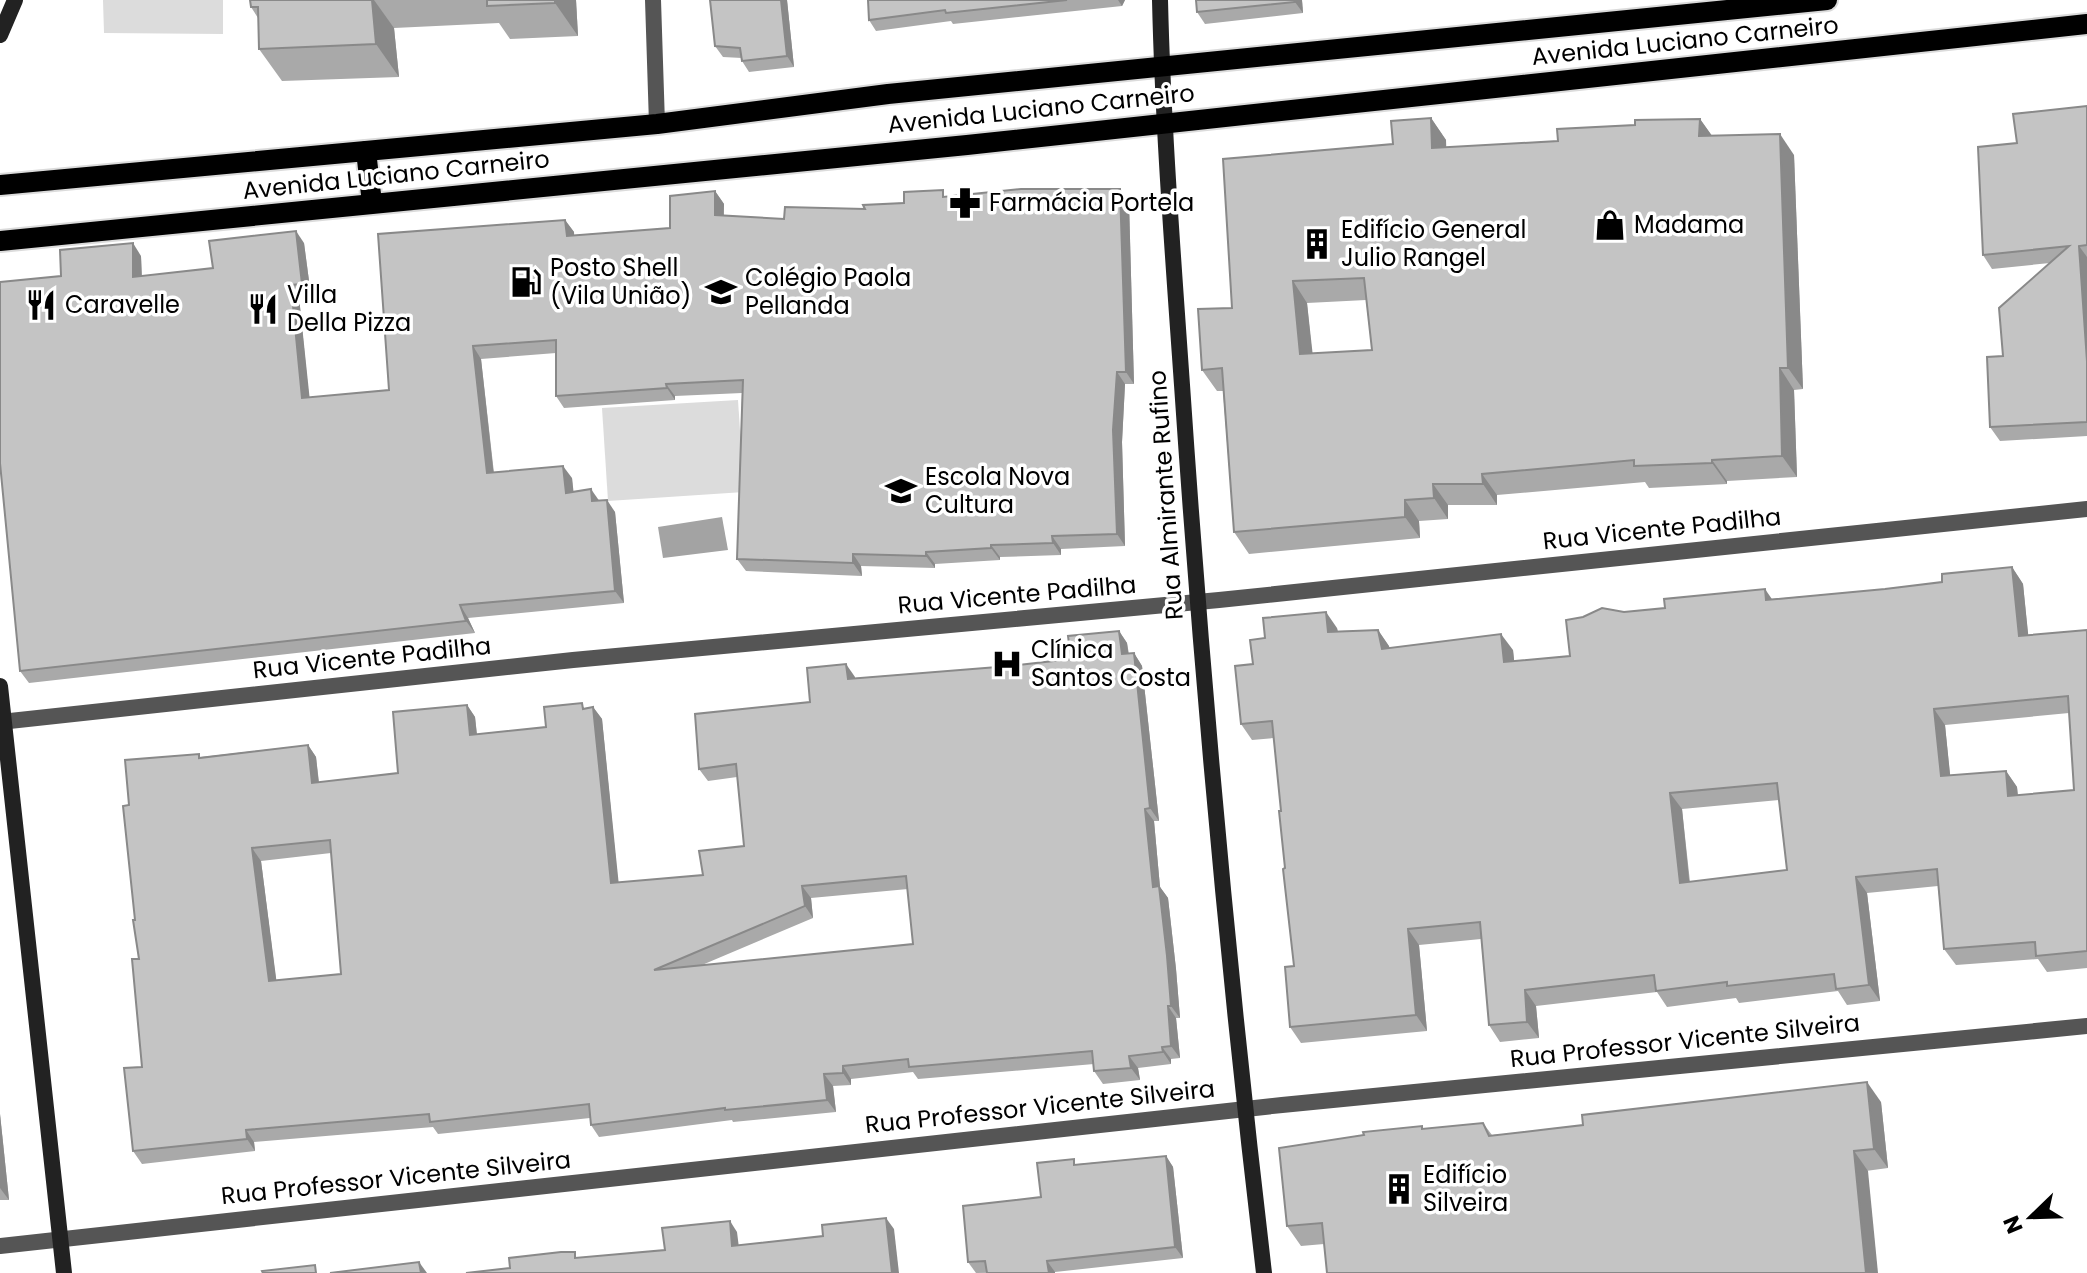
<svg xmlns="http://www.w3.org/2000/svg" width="2087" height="1273" viewBox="0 0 2087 1273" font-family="Poppins,sans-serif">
<rect width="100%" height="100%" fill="#fff"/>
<g fill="#dcdcdc">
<polygon points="103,0 223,0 223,34 104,33"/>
<polygon points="738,400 744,492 608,501 602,408"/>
</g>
<polygon fill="#a3a3a3" points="722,517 728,550 663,558 658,527"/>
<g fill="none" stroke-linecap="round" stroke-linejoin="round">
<defs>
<g id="primary">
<polyline points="366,151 372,203"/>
<polyline points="0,185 657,124 888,94 1827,0"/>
<polyline points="0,241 967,145 2087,24"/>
</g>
</defs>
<use href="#primary" stroke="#dbdbdb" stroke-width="24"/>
<g stroke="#555" stroke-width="16">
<polyline points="653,0 657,124"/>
<polyline points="0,722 573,660 1219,600 2087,509"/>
<polyline points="0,1246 1282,1105 2087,1026"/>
</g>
<g stroke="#222" stroke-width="16">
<path d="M1160 0C1163 128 1173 256 1182 385 1202 681 1229 978 1264 1273"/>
<polyline points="0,35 15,0"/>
<polyline points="0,686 64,1273"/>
</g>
<use href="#primary" stroke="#000" stroke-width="20"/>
</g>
<g fill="#a9a9a9" fill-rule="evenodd">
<polygon points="250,0 576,0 578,36 510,39 499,23 394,28 399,77 282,81 259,49 258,18 251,7"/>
<polygon points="787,0 794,67 749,72 742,61 742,58 723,57 715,46"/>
<polygon points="868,0 1125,0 1122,6 953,24 951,21 876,31 869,20"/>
<polygon points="1196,0 1302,0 1303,13 1205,24 1197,12"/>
<polygon points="2087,106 2087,436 2000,441 1990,427 2003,356 2050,263 1992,269 1983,255 2017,143"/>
<path d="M1431 118 1446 140V147L1558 141 1635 125 1700 119 1712 136 1794 155 1803 389 1794 390 1797 477 1727 481V484L1649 488 1645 482 1497 495V505H1448V519L1419 521 1420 538 1249 554 1234 532 1223 391H1217L1202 370 1232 308 1393 144ZM1366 300 1372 350 1312 354 1307 303Z"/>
<polygon points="1120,189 1129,202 1134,384 1125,384 1122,442 1125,546 1061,549 1061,555 1000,557 1000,560 935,564 935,568 861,566 862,576 746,571 737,559 742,393 675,396 675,400 564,408 556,396 556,353 481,359 494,473 572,478 573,492 599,500 615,512 624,603 468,618 475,633 29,683 20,671 61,276 141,256 142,276 213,268 304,243 311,296 299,297 309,398 389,390 565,220 574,232 574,235 670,228 715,191 724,204 724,216 784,219 947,196"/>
<path d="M2012 567 2023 584 2028 635 2087 630V968L2047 972 2038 959 1956 965 1944 949 1938 886 1867 893 1880 1001 1847 1005 1838 991 1739 1003 1736 998 1667 1007 1657 992 1536 1006 1539 1038 1500 1042 1489 1025 1481 939 1419 945 1427 1031 1301 1043 1290 1027 1294 966 1281 811 1274 738 1252 740 1241 724 1253 664 1265 638 1337 628 1338 631 1378 630 1390 648 1513 650 1514 661 1570 656 1624 612 1885 589 1942 582ZM2069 713 2074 790 2018 795 2017 787 2006 771 1950 776 1945 725ZM1779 800 1787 870 1690 882 1682 809Z"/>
<path d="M1119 631 1127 643 1129 654 1134 653 1142 666 1159 821H1154L1160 887 1168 898 1176 969 1180 1018H1176L1180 1058 1171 1059V1064L1138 1068 1140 1080 1103 1084 1094 1071V1064L918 1079 913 1072 851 1079V1085L833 1086 836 1112 733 1122 732 1120 599 1137 591 1125 590 1118 438 1134 433 1127 254 1142 255 1151 142 1164 133 1151 142 1067 139 959 135 920 129 805 201 757 308 745 316 757 319 782 398 773 467 705 475 717 477 734 546 727 585 708 593 707 602 719 618 883 703 875 744 846 737 777 708 781 699 769 810 702 855 677V678L1010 666 1071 659ZM331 853 341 974 276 980 261 861ZM908 889 913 944 702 965 813 918 811 898Z"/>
<polygon points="1881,1102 1888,1168 1324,1244 1301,1246 1287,1226 1424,1129 1483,1123 1492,1135"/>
<polygon points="0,1114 9,1200 0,1200"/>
<polygon points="1166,1156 1173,1167 1183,1258 1055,1272 976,1273 968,1262 1078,1164"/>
</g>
<g fill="#898989">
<polygon points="372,0 374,0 394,28 399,77 376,44"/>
<polygon points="555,0 576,0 578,36 555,3"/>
<polygon points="781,0 787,0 794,67 787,56"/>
<polygon points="1118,0 1125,0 1122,6"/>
<polygon points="1294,0 1302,0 1303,13 1295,2"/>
<polygon points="1431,118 1446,140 1447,169 1432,148"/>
<polygon points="1700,119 1715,140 1699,136"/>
<polygon points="1780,134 1794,155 1803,389 1788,368"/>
<polygon points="1120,189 1129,202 1134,384 1126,372"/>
<polygon points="715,191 724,204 723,228 715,215"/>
<polygon points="565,220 574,232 575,248 567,236"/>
<polygon points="296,231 304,243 311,296 302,284"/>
<polygon points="133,243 141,256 142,289 133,277"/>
<polygon points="2079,246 2087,257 2087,361"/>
<polygon points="1293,281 1307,303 1315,375 1300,354"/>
<polygon points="291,285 299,297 311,411 302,398"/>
<polygon points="473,346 481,359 495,486 487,473"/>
<polygon points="1780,368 1794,390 1797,477 1782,456"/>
<polygon points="1117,372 1125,384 1122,442 1125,546 1117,534 1113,430"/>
<polygon points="666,384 675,396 675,400 667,388"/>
<polygon points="1712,460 1727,481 1727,484 1712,463"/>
<polygon points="563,466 572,478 575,505 566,493"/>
<polygon points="1482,474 1497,495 1497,505 1483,484"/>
<polygon points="1433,484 1448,505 1448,519 1434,498"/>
<polygon points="591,489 600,502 592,501"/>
<polygon points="607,500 615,512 624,603 615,591"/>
<polygon points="1405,500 1419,521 1420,538 1405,517"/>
<polygon points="1052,536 1061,549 1061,555 1053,543"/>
<polygon points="991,545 1000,557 1000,560 991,548"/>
<polygon points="926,552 935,564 935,568 926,556"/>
<polygon points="853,554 861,566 862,576 853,563"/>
<polygon points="2012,567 2023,584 2030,652 2019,636"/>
<polygon points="1765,589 1776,605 1766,600"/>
<polygon points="460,605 468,618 475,633 466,621"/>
<polygon points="1326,612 1337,628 1339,648 1328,632"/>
<polygon points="1378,630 1389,646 1393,665 1382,649"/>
<polygon points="1119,631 1127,643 1130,667 1122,654"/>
<polygon points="1501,634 1513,650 1516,678 1504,662"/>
<polygon points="1134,653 1142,666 1159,821 1150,808"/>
<polygon points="846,664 855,677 856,691 848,679"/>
<polygon points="467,705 475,717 478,747 470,735"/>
<polygon points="593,707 602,719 620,896 611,883"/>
<polygon points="1934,709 1945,725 1952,793 1941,776"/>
<polygon points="308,745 316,757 320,795 312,783"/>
<polygon points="2006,771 2017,787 2019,812 2008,796"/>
<polygon points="1670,793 1682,809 1691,899 1680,883"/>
<polygon points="1145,809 1154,821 1160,887 1168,898 1176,969 1180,1018 1171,1006 1153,887"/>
<polygon points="252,848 261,861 278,993 269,981"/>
<polygon points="1856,877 1867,893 1880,1001 1869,985"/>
<polygon points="802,886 811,898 813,918 805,906"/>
<polygon points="1408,929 1419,945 1427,1031 1416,1015"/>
<polygon points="1525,990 1536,1006 1539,1038 1527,1022"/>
<polygon points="1168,1006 1176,1018 1180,1058 1171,1046"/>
<polygon points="1162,1047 1171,1059 1171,1064 1163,1052"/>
<polygon points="1129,1056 1138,1068 1140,1080 1131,1068"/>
<polygon points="843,1066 851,1079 851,1085 843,1073"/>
<polygon points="824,1074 833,1086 836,1112 827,1100"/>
<polygon points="1867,1082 1881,1102 1888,1168 1874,1149"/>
<polygon points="0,1114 9,1200 0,1188"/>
<polygon points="246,1130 254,1142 255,1151 247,1139"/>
<polygon points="1854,1151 1868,1171 1878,1273 1866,1273"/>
<polygon points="1166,1156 1173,1167 1183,1258 1175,1247"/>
<polygon points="886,1218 894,1229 899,1273 892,1273"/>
<polygon points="730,1221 737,1232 740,1256 732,1246"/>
<polygon points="1047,1261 1055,1272 1055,1273 1049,1273"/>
<polygon points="419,1262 427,1273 421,1273"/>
</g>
<g fill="#c4c4c4" stroke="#898989" stroke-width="2" fill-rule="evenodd">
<polygon points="250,0 372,0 376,44 259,49 258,7 251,7"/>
<polygon points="487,0 555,0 555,3 487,6"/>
<polygon points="710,0 781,0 787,56 742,61 740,48 715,46"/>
<polygon points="868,0 1067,0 946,13 945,10 869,20"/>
<polygon points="1196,0 1294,0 1295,2 1197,12"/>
<polygon points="2087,106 2087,245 2079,246 2087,361 2087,422 1990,427 1987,357 2003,356 1999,308 2069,246 1983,255 1978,147 2017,143 2013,114"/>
<path d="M1431 118 1432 148 1558 141 1557 129 1635 125V120L1700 119 1699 136 1780 134 1788 368H1780L1782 456 1712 460V463L1634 466V460L1482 474 1483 484H1433L1434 498 1405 500V517L1234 532 1222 368 1202 370 1198 309 1232 308 1223 159 1393 144 1391 121ZM1364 278 1372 350 1300 354 1293 281Z"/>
<polygon points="1021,189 1120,189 1126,372 1117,372 1113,430 1117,534 1052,536 1053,543 991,545 991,548 926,552 926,556 853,554 853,563 737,559 743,380 666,384 667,388 556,396 556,340 473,346 487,473 563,466 566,493 591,489 592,501 607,500 615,591 460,605 466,621 20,671 0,463 0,282 61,276 60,250 133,243 133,277 213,268 209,241 296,231 302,284 291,285 302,398 389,390 378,234 565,220 567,236 670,228 670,196 715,191 715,215 784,219 785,207 865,209 863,205 904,203 904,192 943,190 943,197"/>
<path d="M2012 567 2019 636 2087 630V951L2036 956 2035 942 1944 949 1937 869 1856 877 1869 985 1836 989 1834 974 1727 986V982L1656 991 1654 975 1525 990 1527 1022 1489 1025 1480 922 1408 929 1416 1015 1290 1027 1285 967 1294 966 1283 869 1285 868 1279 811H1281L1272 721 1241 724 1235 666 1253 664 1250 640 1265 638 1263 618 1326 612 1328 632 1378 630 1382 649 1501 634 1504 662 1570 656 1566 620 1583 617 1602 608 1624 612 1665 608 1664 599 1765 589 1766 600 1885 589 1942 582V574ZM2068 696 2074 790 2008 796 2006 771 1941 776 1934 709ZM1777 783 1787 870 1680 883 1670 793Z"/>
<path d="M1119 631 1122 654 1134 653 1150 808 1145 809 1153 887 1159 886 1167 956 1171 1006H1168L1171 1046 1162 1047 1163 1052 1129 1056 1131 1068 1094 1071 1092 1051 909 1067 908 1059 843 1066V1073L824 1074 827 1100 725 1110V1108L591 1125 589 1104 430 1122 429 1114 246 1130 247 1139 133 1151 124 1068 142 1067 132 959H139L133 920H135L123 806 129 805 125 760 199 754V758L308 745 312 783 398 773 393 712 467 705 470 735 546 727 544 707 582 703 583 709 593 707 611 883 703 875 699 851 744 846 736 764 699 769 695 714 810 702 807 668 846 664 848 679 1010 666 1071 659 1068 636ZM330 840 341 974 269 981 252 848ZM906 876 913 944 654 970 805 906 802 886Z"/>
<polygon points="1867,1082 1874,1149 1854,1151 1866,1273 1327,1273 1322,1223 1287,1226 1279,1148 1364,1135 1363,1132 1422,1126 1422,1129 1483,1123 1489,1136 1549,1129 1583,1125 1582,1115"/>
<polygon points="1166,1156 1175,1247 1047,1261 1049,1273 987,1273 985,1261 968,1262 963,1206 1041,1197 1037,1163 1074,1159 1074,1165"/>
<polygon points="886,1218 892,1273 466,1273 510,1268 509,1258 561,1252 575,1252 575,1258 665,1250 662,1228 730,1221 732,1246 823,1236 822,1225"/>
<polygon points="419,1262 421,1273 330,1273"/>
<polygon points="315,1265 316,1273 263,1273 262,1271"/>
</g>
<defs>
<symbol id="pharmacy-bare" viewBox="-9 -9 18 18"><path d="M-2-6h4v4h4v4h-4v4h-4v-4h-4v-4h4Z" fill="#000" stroke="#fff" stroke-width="2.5" paint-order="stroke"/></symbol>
<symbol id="shop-bare" viewBox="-9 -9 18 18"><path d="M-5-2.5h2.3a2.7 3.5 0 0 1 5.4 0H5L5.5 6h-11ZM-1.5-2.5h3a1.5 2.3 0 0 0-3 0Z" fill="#000" stroke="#fff" stroke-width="2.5" paint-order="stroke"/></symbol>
<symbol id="building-bare" viewBox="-9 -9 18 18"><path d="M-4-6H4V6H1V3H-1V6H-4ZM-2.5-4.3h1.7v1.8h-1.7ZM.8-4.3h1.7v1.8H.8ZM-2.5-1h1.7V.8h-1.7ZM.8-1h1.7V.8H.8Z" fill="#000" stroke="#fff" stroke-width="2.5" paint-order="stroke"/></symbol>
<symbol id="fuel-bare" viewBox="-9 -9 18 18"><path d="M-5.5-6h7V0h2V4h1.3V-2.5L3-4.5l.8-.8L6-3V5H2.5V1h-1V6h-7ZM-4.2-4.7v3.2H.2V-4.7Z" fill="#000" stroke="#fff" stroke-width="2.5" paint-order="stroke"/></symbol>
<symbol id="school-bare" viewBox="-9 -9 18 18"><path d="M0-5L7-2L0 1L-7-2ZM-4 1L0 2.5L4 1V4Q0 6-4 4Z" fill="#000" stroke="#fff" stroke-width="2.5" paint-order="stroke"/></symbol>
<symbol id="restaurant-bare" viewBox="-9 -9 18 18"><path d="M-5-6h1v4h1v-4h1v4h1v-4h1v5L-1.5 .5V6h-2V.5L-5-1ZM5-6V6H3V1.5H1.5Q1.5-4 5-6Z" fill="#000" stroke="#fff" stroke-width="2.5" paint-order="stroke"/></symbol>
<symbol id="hospital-bare" viewBox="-9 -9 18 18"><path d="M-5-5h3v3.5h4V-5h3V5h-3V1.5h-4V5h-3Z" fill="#000" stroke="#fff" stroke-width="2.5" paint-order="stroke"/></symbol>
</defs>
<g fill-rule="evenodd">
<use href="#pharmacy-bare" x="943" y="181" width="44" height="44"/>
<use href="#shop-bare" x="1588" y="203" width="44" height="44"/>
<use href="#building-bare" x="1295" y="222" width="44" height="44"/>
<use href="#fuel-bare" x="504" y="260" width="44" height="44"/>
<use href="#school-bare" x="699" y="270" width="44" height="44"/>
<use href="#restaurant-bare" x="19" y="283" width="44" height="44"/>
<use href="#restaurant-bare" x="241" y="287" width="44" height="44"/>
<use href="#school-bare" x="879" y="469" width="44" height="44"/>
<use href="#hospital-bare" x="985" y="642" width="44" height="44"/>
<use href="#building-bare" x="1377" y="1167" width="44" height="44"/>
</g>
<g text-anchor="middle" stroke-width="7" stroke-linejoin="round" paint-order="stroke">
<g font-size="24" fill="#000" stroke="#fff">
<text transform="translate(1685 41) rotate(-6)" y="8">Avenida Luciano Carneiro</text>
<text transform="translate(1041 109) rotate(-6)" y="8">Avenida Luciano Carneiro</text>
<text transform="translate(396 175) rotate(-6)" y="8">Avenida Luciano Carneiro</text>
<text transform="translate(1166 495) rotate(-94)" y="8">Rua Almirante Rufino</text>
<text transform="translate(1662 529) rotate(-6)" y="8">Rua Vicente Padilha</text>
<text transform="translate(1017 595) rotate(-5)" y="8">Rua Vicente Padilha</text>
<text transform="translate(372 658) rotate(-6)" y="8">Rua Vicente Padilha</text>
<text transform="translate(1685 1041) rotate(-6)" y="8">Rua Professor Vicente Silveira</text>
<text transform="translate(1040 1107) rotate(-6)" y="8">Rua Professor Vicente Silveira</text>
<text transform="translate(396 1178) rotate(-6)" y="8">Rua Professor Vicente Silveira</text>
</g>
<g font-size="24" fill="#000" stroke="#fff" text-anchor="start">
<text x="989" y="211">Farmácia Portela</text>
<text x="1634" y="233">Madama</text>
<text x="1341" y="238">Edifício General<tspan x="1341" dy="28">Julio Rangel</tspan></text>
<text x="550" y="276">Posto Shell<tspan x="550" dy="28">(Vila União)</tspan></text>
<text x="745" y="286">Colégio Paola<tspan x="745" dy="28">Pellanda</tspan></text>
<text x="287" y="303">Villa<tspan x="287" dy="28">Della Pizza</tspan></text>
<text x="65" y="313">Caravelle</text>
<text x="925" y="485">Escola Nova<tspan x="925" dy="28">Cultura</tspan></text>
<text x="1031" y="658">Clínica<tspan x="1031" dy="28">Santos Costa</tspan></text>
<text x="1423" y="1183">Edifício<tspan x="1423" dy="28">Silveira</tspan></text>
</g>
</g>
<g transform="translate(2031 1217) rotate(247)" stroke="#ffffff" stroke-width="6" paint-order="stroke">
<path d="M0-6L14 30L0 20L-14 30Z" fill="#000000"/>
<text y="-12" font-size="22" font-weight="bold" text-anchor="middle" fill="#000000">N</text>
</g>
</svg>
